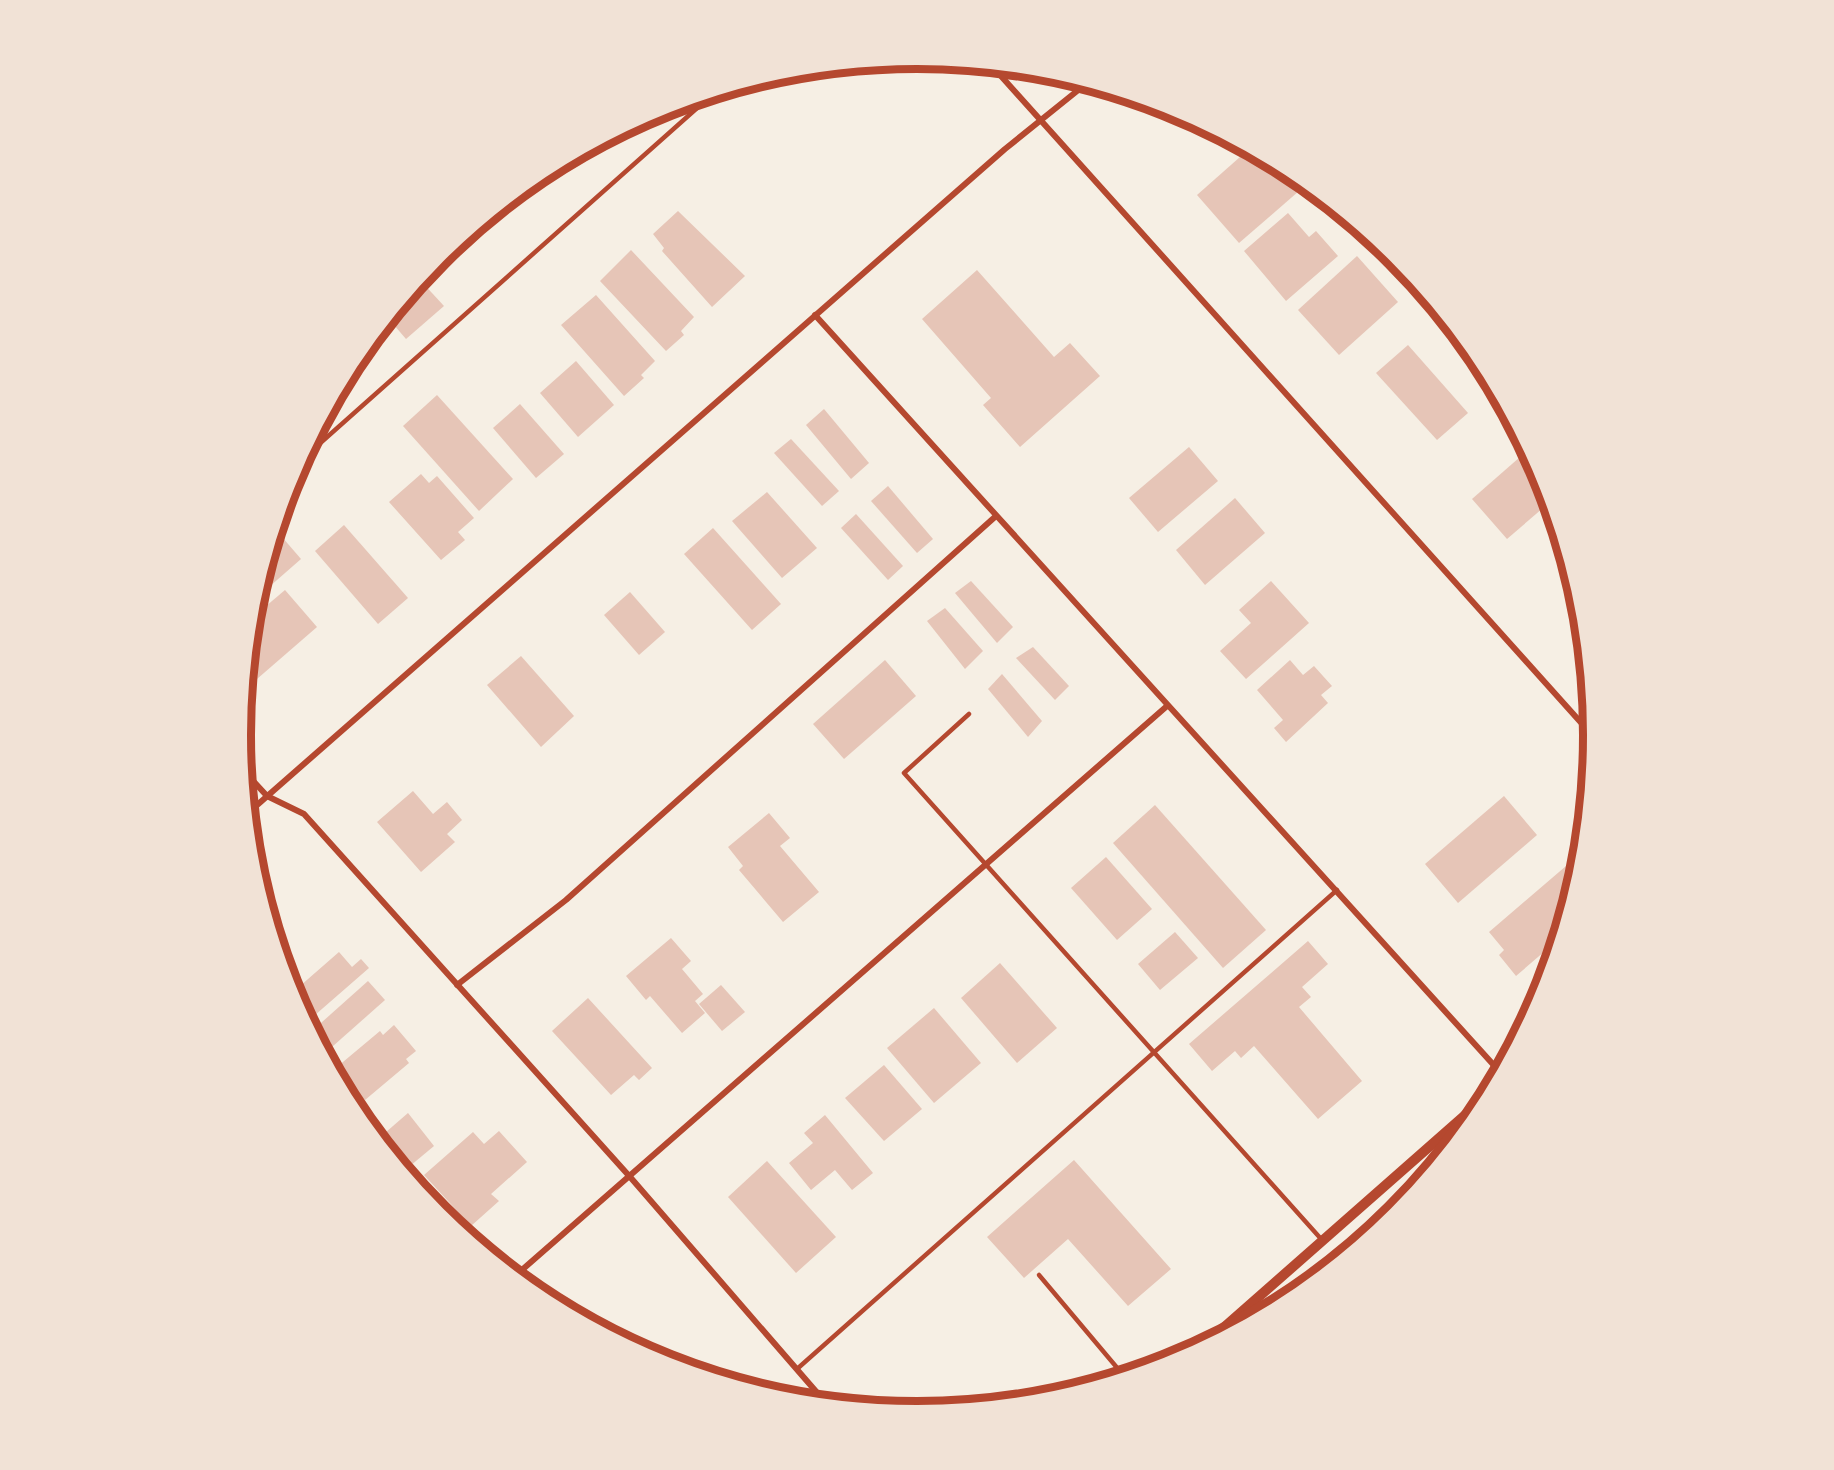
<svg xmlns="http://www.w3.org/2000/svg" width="1834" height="1470" viewBox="0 0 1834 1470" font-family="Arial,sans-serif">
<rect width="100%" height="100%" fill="#f6efe4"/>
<g fill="#e6c5b7">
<polygon points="1249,149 1276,163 1299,191 1239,243 1197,195"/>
<polygon points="678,211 745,276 712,307 662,251 664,248 653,234"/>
<polygon points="1288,213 1309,237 1316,231 1338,256 1286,301 1244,251"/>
<polygon points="464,236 471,245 435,277 428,269 439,256"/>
<polygon points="631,250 694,317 681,331 684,335 666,351 600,281"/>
<polygon points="1357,256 1398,302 1339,355 1298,310"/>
<polygon points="977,270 1054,357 1070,343 1100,376 1020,447 983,405 991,398 922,319"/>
<polygon points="420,280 444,306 406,339 388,318"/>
<polygon points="596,295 655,361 641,375 644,378 624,396 561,325"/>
<polygon points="1408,345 1468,413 1437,440 1376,373"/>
<polygon points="576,361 614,405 578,437 540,393"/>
<polygon points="437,395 513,479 479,511 403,426"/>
<polygon points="520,404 564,454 536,478 493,428"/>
<polygon points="824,409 869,463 851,479 806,425"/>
<polygon points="791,439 839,491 822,506 774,453"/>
<polygon points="1189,447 1218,481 1158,532 1129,498"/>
<polygon points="1528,450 1542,476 1550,502 1507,539 1472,499"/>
<polygon points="421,474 429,483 437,476 474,518 458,532 465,540 441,560 389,502"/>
<polygon points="888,486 933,539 917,553 871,501"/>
<polygon points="767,492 817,548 782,578 732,521"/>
<polygon points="1235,498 1265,533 1205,585 1176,550"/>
<polygon points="856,514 903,566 888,580 841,528"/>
<polygon points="344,525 408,598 378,624 315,551"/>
<polygon points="713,528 781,604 752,630 684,554"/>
<polygon points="276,530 301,559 269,587 261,578"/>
<polygon points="971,581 1013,627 997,643 955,593"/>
<polygon points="1271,581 1309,623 1246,679 1220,651 1251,623 1239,610"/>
<polygon points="285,590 317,627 257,679 247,668 252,618"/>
<polygon points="630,592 665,632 639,655 604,615"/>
<polygon points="945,608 983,651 965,669 927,621"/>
<polygon points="1033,647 1069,686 1055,700 1016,658"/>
<polygon points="521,656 574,716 541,747 487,685"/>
<polygon points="885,660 916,696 844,759 813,724"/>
<polygon points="1290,660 1303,675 1314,666 1332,686 1321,695 1328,703 1286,742 1274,728 1283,720 1257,690"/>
<polygon points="1002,674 1042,721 1028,737 988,689"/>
<polygon points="413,791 433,814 447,802 462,820 447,834 455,842 421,872 377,822"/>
<polygon points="1504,796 1537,835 1458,903 1425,864"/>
<polygon points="1155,805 1266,930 1223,968 1113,843"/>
<polygon points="769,813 790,838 780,846 819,892 783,922 739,870 743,866 728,847"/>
<polygon points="1106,857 1152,909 1117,940 1071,888"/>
<polygon points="1566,866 1577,879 1559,939 1516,976 1499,955 1504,950 1489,932"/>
<polygon points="1175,932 1198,958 1160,990 1138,964"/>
<polygon points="671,938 691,961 682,969 703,994 695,1001 705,1013 682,1033 650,996 646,1000 626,976"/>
<polygon points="1308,941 1328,964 1302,987 1311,997 1299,1007 1362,1081 1318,1119 1254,1046 1241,1058 1235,1051 1212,1071 1189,1044"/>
<polygon points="339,952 352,967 361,959 369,968 307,1022 292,993"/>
<polygon points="1000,963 1057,1028 1017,1063 961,998"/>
<polygon points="368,981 385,1000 324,1054 312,1031"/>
<polygon points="721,985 745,1012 722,1031 699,1004"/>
<polygon points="588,998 652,1068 639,1080 634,1075 611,1095 552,1031"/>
<polygon points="934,1008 981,1063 934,1103 887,1048"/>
<polygon points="394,1025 416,1051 406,1059 409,1063 365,1100 337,1067 380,1031 383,1035"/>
<polygon points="884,1065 922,1109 884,1141 845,1098"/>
<polygon points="408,1113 434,1146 404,1171 378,1139"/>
<polygon points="825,1115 873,1173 852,1190 835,1170 811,1190 789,1163 813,1143 804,1133"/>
<polygon points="499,1131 527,1162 491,1194 499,1201 471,1226 424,1175 473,1132 484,1144"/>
<polygon points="1074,1160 1171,1269 1128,1306 1068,1239 1024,1278 987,1237"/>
<polygon points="767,1161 836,1237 796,1273 728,1197"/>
</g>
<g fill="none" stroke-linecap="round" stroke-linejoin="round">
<g stroke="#b5482f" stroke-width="4.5">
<polyline points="299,462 714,93"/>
<polyline points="969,714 904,773 1322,1240"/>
<polyline points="1039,1275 1124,1376"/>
<polyline points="797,1369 1337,890"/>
</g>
<g stroke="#b5482f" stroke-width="6">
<polyline points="992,66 1593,736"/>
<polyline points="815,315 1500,1072"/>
<polyline points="244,771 267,796 304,814 631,1178 826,1403"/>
<polyline points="248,813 1005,149 1087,83"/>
<polyline points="457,985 566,900 996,516"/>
<polyline points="515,1276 1167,706"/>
</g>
<polyline stroke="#b5482f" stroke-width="10" points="1204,1345 1488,1095"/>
</g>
<path d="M0 0H1834V1470H0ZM251 735a666 666 0 1 1 1332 0a666 666 0 1 1-1332 0Z" fill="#f1e2d6" fill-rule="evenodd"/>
<path fill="none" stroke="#b5482f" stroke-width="8" d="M251 735a666 666 0 1 1 1332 0a666 666 0 1 1-1332 0Z"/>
</svg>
